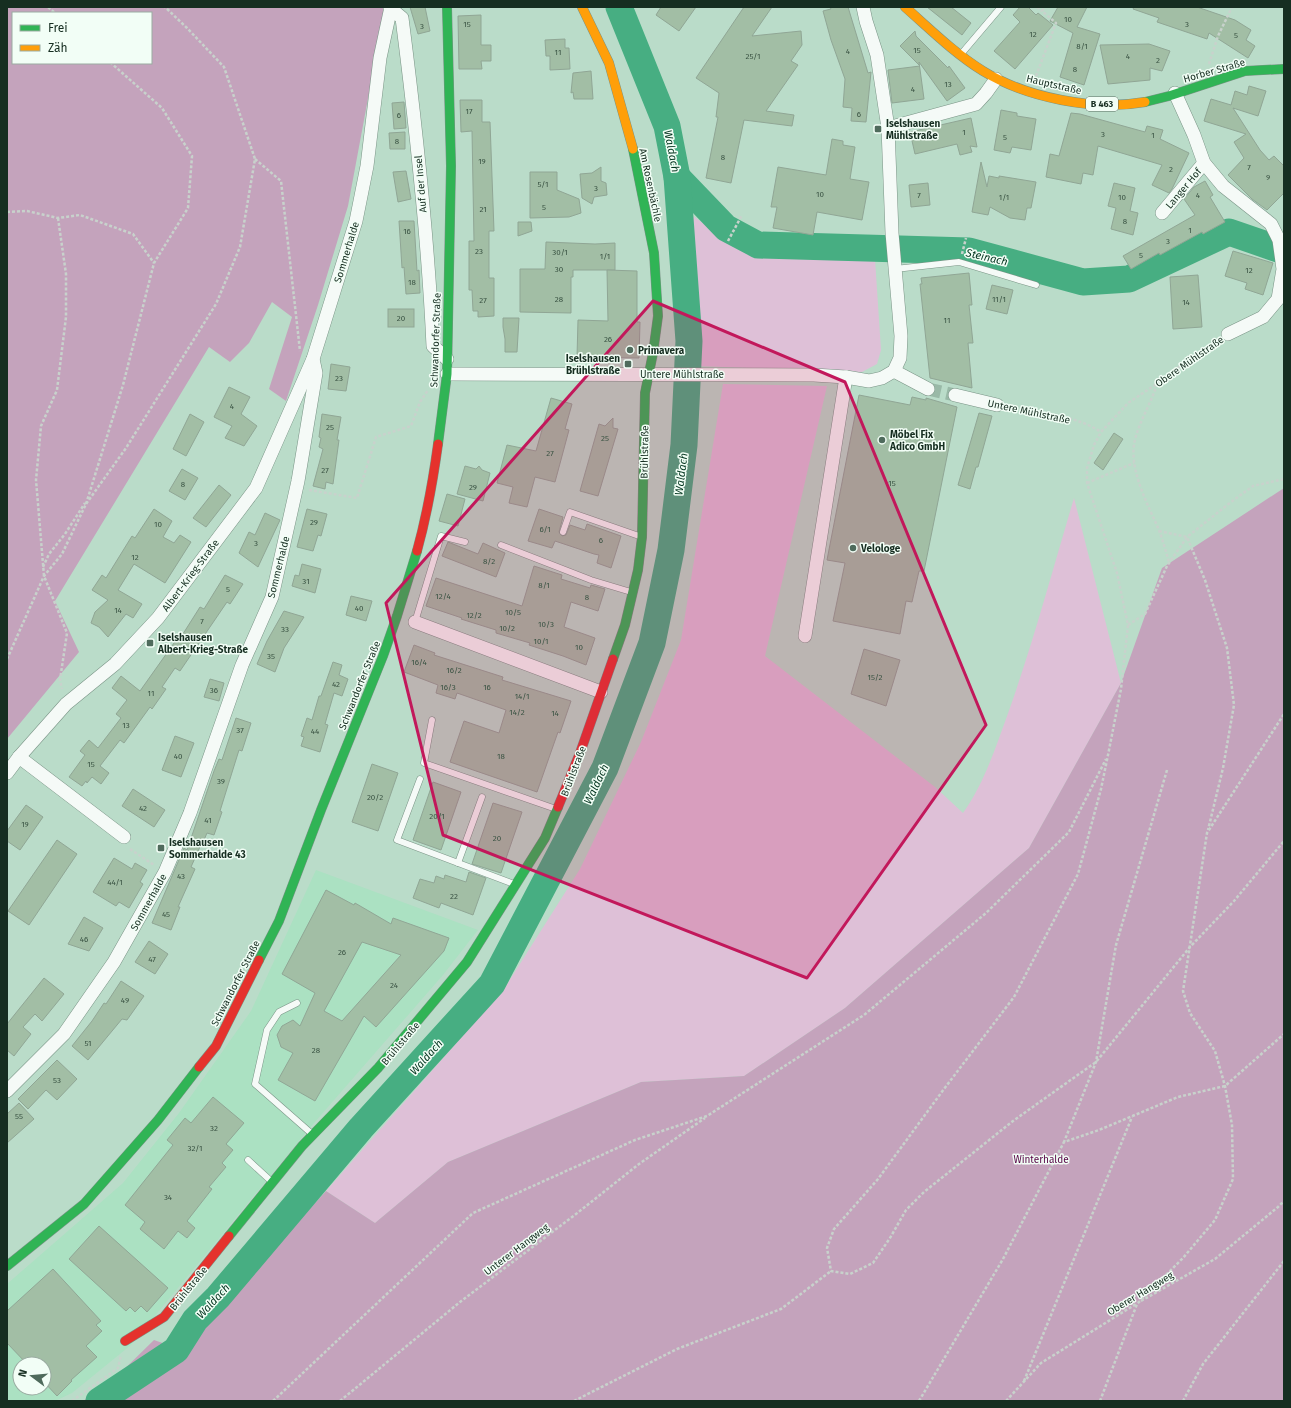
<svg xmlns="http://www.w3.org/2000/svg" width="1291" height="1408" viewBox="0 0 1291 1408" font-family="'Fira Sans',sans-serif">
<rect width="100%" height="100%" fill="#badcc9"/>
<path fill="#abe1c2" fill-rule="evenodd" d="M316 870 478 930 443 975 314 1123 131 1345 72 1393 55 1401H7V1284L123 1183 179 1113 251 1011ZM20 1364H44V1388H20Z"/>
<g fill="#dec0d7">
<polygon points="681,208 753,257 875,259 881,350 877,364 862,372 697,366"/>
<path d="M723 384 827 386 765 656 935 787 963 813C983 785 994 752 1006 719 1032 647 1052 572 1074 498L1121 683 1029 848 845 1008 744 1076 641 1082 448 1162 375 1223 326 1191 504 989 580 869 641 742 681 640Z"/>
</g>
<g fill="#c4a3bc" fill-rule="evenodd">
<path d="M7 7H385L348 206 318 305 286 401 269 389 292 317 272 302 249 343 230 362 209 347 55 601 79 652 7 739ZM13 13H151V63H13Z"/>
<polygon points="1284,488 1284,1401 83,1401 109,1384 154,1340 185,1351 201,1328 326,1191 375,1223 448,1162 641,1082 744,1076 845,1008 1029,848 1121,683 1162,568"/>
</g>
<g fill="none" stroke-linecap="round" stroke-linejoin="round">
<g stroke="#47ae82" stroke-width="27">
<polyline points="677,177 726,228 758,245 969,251 1083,282 1129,279 1229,232 1284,251"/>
<polyline points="99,1401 176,1350 195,1320 218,1297 361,1128 492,984 605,768 652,643 671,550 684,445 689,341 677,177 667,126 619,7"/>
</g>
</g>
<g fill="#a2bea5" stroke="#90a695" fill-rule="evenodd">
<polygon points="410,7 425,7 430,31 418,34"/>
<polygon points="661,7 696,7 679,31 656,15"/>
<polygon points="744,7 772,7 752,36 801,31 802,45 791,61 798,65 766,111 794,115 792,126 744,120 731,183 706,178 718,117 716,117 719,93 696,78"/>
<polygon points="830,7 848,7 868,73 871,72 866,122 851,121 852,108 843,107 845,79 831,40 823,11 831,9"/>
<polygon points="927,7 951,7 971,23 962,35"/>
<polygon points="1020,7 1028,7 1036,15 1038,13 1053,25 1015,69 994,51 1020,22 1013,15"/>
<polygon points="1058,7 1087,7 1077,27 1100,34 1084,85 1060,77 1073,33 1050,21"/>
<polygon points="1134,7 1197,7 1235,20 1251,30 1246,40 1255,46 1248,58 1209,33 1207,39 1157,22 1159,18 1133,9"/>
<polygon points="481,15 481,45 491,45 491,61 481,61 482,69 459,69 458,16"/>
<polygon points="915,31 916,36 948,68 949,66 965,88 947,101 919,62 924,99 892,103 888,70 920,66 900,46"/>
<polygon points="565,39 565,48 569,48 570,69 550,70 550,56 546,56 545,40"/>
<polygon points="1149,44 1170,51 1162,71 1150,68 1150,80 1108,84 1100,45"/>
<polygon points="591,71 593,99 574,99 573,92 571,93 573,73"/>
<polygon points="1249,86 1266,91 1258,116 1233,108 1260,150 1269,160 1274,156 1284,166 1284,193 1267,210 1252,199 1228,175 1244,158 1234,142 1246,134 1204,121 1211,99 1231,105 1235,91 1247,95"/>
<polygon points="460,100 482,100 482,122 490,122 494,231 489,231 489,278 494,278 494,316 478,317 478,311 473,311 472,290 469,290 469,241 474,241 472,131 461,132"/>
<polygon points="404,102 406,128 394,129 392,103"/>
<polygon points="1001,110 1017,113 1017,116 1036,119 1031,150 1012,147 1010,153 994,150"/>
<polygon points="1071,113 1080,114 1145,132 1147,126 1163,130 1160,139 1189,153 1172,189 1169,193 1152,185 1162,165 1098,146 1093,175 1083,173 1081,184 1046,177 1050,154 1059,156"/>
<polygon points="971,118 977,147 970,146 972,152 960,155 957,144 915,154 910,132"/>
<polygon points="405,132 405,149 390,149 389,133"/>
<polygon points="832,139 843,141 843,145 855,147 850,179 869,182 862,220 817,212 813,235 773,228 777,207 771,207 778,167 826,175"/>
<polygon points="981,162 987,187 989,176 999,178 999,176 1036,182 1031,208 1027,208 1025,220 1010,218 990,207 988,215 972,212"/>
<polygon points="601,167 601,181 606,183 607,195 594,197 592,204 582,198 580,174 592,173"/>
<polygon points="406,171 411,199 398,202 393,172"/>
<polygon points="530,172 557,172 557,190 579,199 581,213 569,217 530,218"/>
<polygon points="1205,181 1213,195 1210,197 1225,222 1203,234 1202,232 1160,255 1159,253 1131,269 1123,256 1195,215 1184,199 1194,187"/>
<polygon points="928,183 930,205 911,207 909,185"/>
<polygon points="1114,183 1135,188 1130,211 1138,213 1133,235 1111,229 1116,208 1108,206"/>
<polygon points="399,221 414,221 417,271 419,270 420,293 406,294 404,267 402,268"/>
<polygon points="518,222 531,222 532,231 518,236"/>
<polygon points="546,242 595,244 615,243 615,270 573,270 573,277 571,277 571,313 520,312 520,269 545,269"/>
<polygon points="1233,251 1273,263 1263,295 1245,289 1247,283 1225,276"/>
<polygon points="607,270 637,271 637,322 640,322 639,358 577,357 578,320 608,321"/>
<polygon points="969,273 972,305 969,305 973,343 968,343 972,388 930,378 920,284 922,284 921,278"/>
<polygon points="1198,275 1202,327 1173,329 1170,277"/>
<polygon points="992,285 1013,290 1007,314 986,309"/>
<rect x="388" y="309" width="26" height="18"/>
<polygon points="503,318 519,318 517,352 505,352 505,339 503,327"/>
<polygon points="331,364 350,367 346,391 328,389"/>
<polygon points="229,387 250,397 241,414 257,426 244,446 225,438 232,426 214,417"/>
<polygon points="859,395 910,405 912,397 926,400 926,398 957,407 924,571 919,571 912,602 906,601 900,634 833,621 845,563 827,560"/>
<polygon points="551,398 572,404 565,429 569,430 555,482 535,477 527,507 509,503 513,487 497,483 507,445 536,451"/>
<polygon points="979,413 992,416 978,467 976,467 970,489 958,485"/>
<polygon points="190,414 204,422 186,456 173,449"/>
<polygon points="322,414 341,417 337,440 339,440 333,484 326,482 325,489 313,486 323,449 319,447 321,438 319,437"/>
<polygon points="613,418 613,428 618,429 598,496 580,491 599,424 605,426"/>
<polygon points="1114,433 1123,439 1103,470 1094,463"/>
<polygon points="465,466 476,469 479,466 482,470 490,473 483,501 457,494"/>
<polygon points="182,469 198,478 185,500 169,491"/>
<polygon points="219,485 231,495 206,527 193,518"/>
<polygon points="447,494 465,499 458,526 439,521"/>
<polygon points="154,509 172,521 163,537 174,543 180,535 191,542 165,583 134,564 118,590 142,604 133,618 126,614 108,637 99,627 91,623 95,612 108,600 92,590 102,575 106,578 132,536 135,538"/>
<polygon points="307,509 327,514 321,536 318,535 313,551 297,547"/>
<polygon points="539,509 563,517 559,532 562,536 566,535 570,525 585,530 587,524 621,536 611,568 597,563 599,555 594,554 555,541 552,548 528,541"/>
<polygon points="265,513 280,520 258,567 239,553 249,532 255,535"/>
<polygon points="448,542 478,554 483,543 505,553 496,577 442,556"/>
<polygon points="302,564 321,569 315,593 292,586 295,575 299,576"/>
<polygon points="534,566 562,575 561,579 590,588 591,585 605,589 598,611 571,602 564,627 595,638 586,665 563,656 529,645 530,643 496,633 496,630 461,619 462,618 426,606 436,578 522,606"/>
<polygon points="225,575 243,584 230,604 227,602 180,671 175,668 162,687 166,689 152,709 150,707 124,743 120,740 100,766 109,773 101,784 92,777 87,783 86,781 82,786 69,777 85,755 80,751 89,740 98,748 121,718 116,714 127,700 112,688 121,676 140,691 179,636 181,637 200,607 204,609"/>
<polygon points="351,596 372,601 366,621 346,615"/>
<polygon points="284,611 304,617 284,648 275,672 257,664 267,641"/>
<polygon points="414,645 435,653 434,655 503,677 502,680 571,701 560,733 558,732 537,792 450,762 464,721 499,733 506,710 457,693 455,699 436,693 438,685 404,672"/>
<polygon points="864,649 900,660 886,706 851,694"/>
<polygon points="333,662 342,665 339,675 348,679 342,696 334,693 325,724 328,725 320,752 301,746 304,737 301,736 307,718 312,720 319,696 321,696"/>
<polygon points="210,679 224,683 219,701 204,697"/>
<polygon points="236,718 251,723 242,751 239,750 220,811 222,812 214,835 207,833 204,840 203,840 191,867 195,869 178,907 180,907 171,930 152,923 184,848 187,850 214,771 219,759 222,760"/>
<polygon points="175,736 194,743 181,777 162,770"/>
<polygon points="372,764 398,773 378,831 352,822"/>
<polygon points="433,782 461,792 441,850 413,840"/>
<polygon points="133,789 165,810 154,827 122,806"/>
<polygon points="493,803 522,812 501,873 472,864"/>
<polygon points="26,805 43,817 20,850 7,841 7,831"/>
<polygon points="57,840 77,854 29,925 8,911"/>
<polygon points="114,858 132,869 135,863 147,870 140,882 143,884 129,908 119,902 116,906 93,892"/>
<polygon points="469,872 486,878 473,915 441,903 439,908 413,898 420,879 434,883 436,876 444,879 445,875 466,882"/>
<path d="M326 890 354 905 355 903 391 924 393 918 449 938 444 951 376 1027 364 1016 315 1101 278 1080 293 1053 281 1047 277 1035 282 1026 293 1020 300 1026 315 993 282 974ZM362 942 401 955 342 1021 324 1011Z"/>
<polygon points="84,917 103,928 89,951 68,944"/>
<polygon points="149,941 168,954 155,974 135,962"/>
<polygon points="44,978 64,994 42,1021 35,1014 23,1027 31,1034 14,1056 7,1050 7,1024"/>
<polygon points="121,981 144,996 127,1020 122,1019 88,1060 72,1046 92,1021 104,1003 106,1004"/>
<polygon points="57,1060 77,1079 57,1100 46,1090 28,1109 18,1099"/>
<polygon points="213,1097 244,1123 226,1144 233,1150 222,1163 226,1167 209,1187 212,1189 187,1221 195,1228 187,1238 178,1231 164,1249 140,1229 145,1222 125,1205 173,1145 167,1140 185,1118 191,1123"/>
<polygon points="19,1103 34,1119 7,1143 7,1114"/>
<polygon points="99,1226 168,1288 147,1312 141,1306 135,1312 130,1307 126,1311 69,1259"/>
<polygon points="53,1269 101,1321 96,1325 102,1331 86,1346 97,1357 71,1380 72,1381 57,1396 44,1382 44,1364 27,1364 7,1343 7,1311"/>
</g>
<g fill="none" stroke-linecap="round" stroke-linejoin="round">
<polyline stroke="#99b9a7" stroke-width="13" stroke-dasharray="13 6" stroke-linecap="butt" points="928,389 955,395"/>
<defs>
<g id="lane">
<polyline points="962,53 1001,7"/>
<polyline points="895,269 959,262 1036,285"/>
<polyline points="563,532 570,512 639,536"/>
<polyline points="501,545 591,580 631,592"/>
<polyline points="415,622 441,536 465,542"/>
<polyline points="432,720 424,763 556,809"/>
<polyline points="420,779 397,840 514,884"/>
<polyline points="458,863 482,797"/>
<polyline points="297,1003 279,1012 267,1030 255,1084 312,1134"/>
<polyline points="248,1160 272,1182"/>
</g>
<g id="street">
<path d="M390 8 402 18C416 127 428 237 433 346L447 359"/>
<polyline points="1175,93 1194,135 1204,163 1223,186 1271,224 1279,240 1283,269 1278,299 1263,317 1228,334"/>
<polyline points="888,128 976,104 986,93 996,79"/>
<polyline points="1162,213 1204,163"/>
<polyline points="894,371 928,389"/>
<polyline points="447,374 814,375 846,377 869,381 882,378 894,371 900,358 901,336 892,233 888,128 877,55 866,21 863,7"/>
<polyline points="955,395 997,405"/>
<polyline points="415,622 601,692"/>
<polyline points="805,636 846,377"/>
<polyline points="19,757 124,837"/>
<polyline points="7,773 19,757 66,704 115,664 158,618 256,488 313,359 356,221 367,166 380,58 391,7"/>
<polyline points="7,1091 64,1034 114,962 165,872 190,813 242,665 272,597 298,481 316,373 313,359"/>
</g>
<g id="fast">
<polyline points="1145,102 1169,96 1245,71 1284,69"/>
<polyline points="438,444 447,374 451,166 447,7"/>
<polyline points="613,659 625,625 638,570 642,537 645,393 653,353 658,316 654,253 633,149"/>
<polyline points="259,960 279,921 321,810 383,656 397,616 417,551"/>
<polyline points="229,1236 302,1146 378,1068 467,962 545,838 558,807"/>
<polyline points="7,1266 84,1204 158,1120 199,1067"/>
</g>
<g id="slow">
<polyline points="582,7 609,63 633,149"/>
<path d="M905 7C930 29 954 53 983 71 1027 98 1094 111 1145 102"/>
</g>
<g id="jam">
<path d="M417 551C427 515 433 481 438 444"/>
<polyline points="558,807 580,753 613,659"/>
<polyline points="199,1067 216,1046 259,960"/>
<polyline points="125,1341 164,1317 229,1236"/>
</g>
</defs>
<use href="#lane" stroke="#7a9486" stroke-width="7"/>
<use href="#street" stroke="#7a9486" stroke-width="14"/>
<use href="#fast" stroke="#7a9486" stroke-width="10"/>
<use href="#slow" stroke="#7a9486" stroke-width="10"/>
<use href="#jam" stroke="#7a9486" stroke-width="10"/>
<g stroke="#c8d2cc" stroke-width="2.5" stroke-dasharray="3 2" stroke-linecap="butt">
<polyline points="48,7 55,13"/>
<polyline points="1037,7 1042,11"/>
<polyline points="1209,64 1218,36 1232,7"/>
<polyline points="1036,76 1056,23 1042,11 1045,7"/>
<polyline points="255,159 281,181 300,351"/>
<polyline points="7,212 27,211 58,218 80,215 133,234 154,263"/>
<polyline points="58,218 66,274 66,317 57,390 41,426 36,480 44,576 67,633 60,680 62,689"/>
<polyline points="728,241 742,215"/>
<polyline points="962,254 966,238"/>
<polyline points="1217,341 1184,363 1158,383 1128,403 1101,432 1094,445 1087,468 1087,483 1117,573 1128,625 1121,689 1108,755 1101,789 1078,874 1014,997 944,1089 878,1179 834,1229 827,1248 831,1271 850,1274 873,1263 890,1238 906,1210 924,1192 1013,1121 1096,1062 1190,947 1234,901 1284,841"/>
<path d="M1157 384C1151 404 1138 423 1134 444 1130 472 1148 505 1159 530 1163 541 1166 552 1169 562"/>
<path d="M1010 407C1040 413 1075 415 1101 432"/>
<polyline points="1087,483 1134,463"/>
<polyline points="309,490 357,498 376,437 411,426 420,402 428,390"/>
<polyline points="86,504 123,385 154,263 188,208 192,156 162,108 111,63"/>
<polyline points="1159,531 1187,537 1205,580 1227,648 1234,705 1223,768 1208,830"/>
<polyline points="43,567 49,554 65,534 85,503"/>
<polyline points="1128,625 1145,614 1167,566 1187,537 1231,502 1253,486 1284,479"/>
<polyline points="7,659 44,576 62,554 86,504 126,448 216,304 240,247 255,159 224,67 187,28 165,7"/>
<polyline points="1167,770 1116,945 1096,1062 1064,1142 1099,1130 1178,1097 1225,1086 1284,1034"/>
<polyline points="130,849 154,865"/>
<polyline points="1141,1301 1215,1259 1278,1207 1284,1201"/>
<polyline points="1024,1381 1132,1117"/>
<polyline points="72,1401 118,1368 121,1355"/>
<polyline points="273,1401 473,1213 635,1140 707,1116 864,1015 986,913 1069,832 1106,759"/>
<polyline points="340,1401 460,1302 576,1214 639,1164 705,1118"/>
<polyline points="574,1401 677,1349 781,1309 831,1271"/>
<polyline points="919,1401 1003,1259 1064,1142"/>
<polyline points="1006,1401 1041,1363 1136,1304"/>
<polyline points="1100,1401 1137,1304 1183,1258 1215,1220 1233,1179 1232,1125 1225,1086 1215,1051 1190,1013 1183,991 1207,833 1284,714"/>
<polyline points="1183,1401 1203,1364 1284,1261"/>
</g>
<use href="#lane" stroke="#f5faf7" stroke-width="6"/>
<use href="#street" stroke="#f5faf7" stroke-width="13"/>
<use href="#fast" stroke="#30b455" stroke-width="9"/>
<use href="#slow" stroke="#ff9f0a" stroke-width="9"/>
<use href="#jam" stroke="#e5322d" stroke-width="9"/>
</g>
<path fill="#c2185b" fill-opacity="0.2" stroke="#c2185b" stroke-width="3" stroke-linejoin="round" d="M653 301 845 382 986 725 807 978 443 835 386 603Z"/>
<g fill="#4f6b5c" stroke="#f2fef6" stroke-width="1.5">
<rect x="874" y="125" width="8" height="8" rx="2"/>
<circle cx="630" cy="350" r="4"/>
<rect x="624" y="360" width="8" height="8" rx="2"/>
<circle cx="882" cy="440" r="4"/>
<circle cx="853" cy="548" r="4"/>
<rect x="146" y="639" width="8" height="8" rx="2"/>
<rect x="157" y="844" width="8" height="8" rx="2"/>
</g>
<g text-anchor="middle" stroke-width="3" stroke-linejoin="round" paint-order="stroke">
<g font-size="8" fill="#395242">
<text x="1068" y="22">10</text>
<text x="467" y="27">15</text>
<text x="1187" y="27">3</text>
<text x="422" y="29">3</text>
<text x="1033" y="37">12</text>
<text x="1236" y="38">5</text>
<text x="1082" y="49">8/1</text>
<text x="917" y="53">15</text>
<text x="848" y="54">4</text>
<text x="558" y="55">11</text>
<text x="753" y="59">25/1</text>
<text x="1128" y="59">4</text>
<text x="1158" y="63">2</text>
<text x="1075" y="72">8</text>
<text x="948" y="87">13</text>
<text x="913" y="92">4</text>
<text x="469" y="114">17</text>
<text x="859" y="117">6</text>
<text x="399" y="118">6</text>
<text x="964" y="135">1</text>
<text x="1103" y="137">3</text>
<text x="1153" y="138">1</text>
<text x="1005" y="140">5</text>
<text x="397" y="144">8</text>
<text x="723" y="160">8</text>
<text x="482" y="164">19</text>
<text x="1249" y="170">7</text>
<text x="1171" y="172">2</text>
<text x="1268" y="180">9</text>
<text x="543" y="187">5/1</text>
<text x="596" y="191">3</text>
<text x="820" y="197">10</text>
<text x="919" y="198">7</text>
<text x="1198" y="198">4</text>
<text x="1004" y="200">1/1</text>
<text x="1122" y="200">10</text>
<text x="544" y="210">5</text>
<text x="483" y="212">21</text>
<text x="1125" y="224">8</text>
<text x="1190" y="233">1</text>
<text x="407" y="234">16</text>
<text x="1168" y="244">3</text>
<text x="479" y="254">23</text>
<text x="560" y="255">30/1</text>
<text x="1141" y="258">5</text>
<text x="605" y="259">1/1</text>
<text x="559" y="272">30</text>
<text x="1249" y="273">12</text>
<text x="412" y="285">18</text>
<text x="559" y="302">28</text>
<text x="999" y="302">11/1</text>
<text x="483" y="303">27</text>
<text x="1186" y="305">14</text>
<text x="401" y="321">20</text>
<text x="947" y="323">11</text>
<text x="608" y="342">26</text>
<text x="339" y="381">23</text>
<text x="232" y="409">4</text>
<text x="330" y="430">25</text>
<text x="605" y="441">25</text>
<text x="550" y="456">27</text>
<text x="325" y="473">27</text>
<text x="892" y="486">15</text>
<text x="183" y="487">8</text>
<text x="473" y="490">29</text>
<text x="314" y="525">29</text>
<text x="158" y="527">10</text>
<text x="545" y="532">6/1</text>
<text x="601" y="543">6</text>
<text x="256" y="546">3</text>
<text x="135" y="560">12</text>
<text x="489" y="564">8/2</text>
<text x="306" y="584">31</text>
<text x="544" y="588">8/1</text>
<text x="228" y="592">5</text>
<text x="443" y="599">12/4</text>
<text x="587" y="600">8</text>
<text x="359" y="611">40</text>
<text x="118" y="613">14</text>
<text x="513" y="615">10/5</text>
<text x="474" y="618">12/2</text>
<text x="202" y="624">7</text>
<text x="546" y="627">10/3</text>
<text x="507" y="631">10/2</text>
<text x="285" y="632">33</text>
<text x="541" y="644">10/1</text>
<text x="579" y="650">10</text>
<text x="271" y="659">35</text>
<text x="419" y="665">16/4</text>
<text x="454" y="673">16/2</text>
<text x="875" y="680">15/2</text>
<text x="336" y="687">42</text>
<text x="448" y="690">16/3</text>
<text x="487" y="690">16</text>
<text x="214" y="693">36</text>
<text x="151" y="696">11</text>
<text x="522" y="699">14/1</text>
<text x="517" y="715">14/2</text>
<text x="555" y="716">14</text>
<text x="126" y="728">13</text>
<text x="240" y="733">37</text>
<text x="315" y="734">44</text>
<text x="178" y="759">40</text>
<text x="501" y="759">18</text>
<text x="91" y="767">15</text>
<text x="221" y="784">39</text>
<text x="375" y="800">20/2</text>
<text x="143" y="811">42</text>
<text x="437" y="819">20/1</text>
<text x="208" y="823">41</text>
<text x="25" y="827">19</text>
<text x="497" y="841">20</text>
<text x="181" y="879">43</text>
<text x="115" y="885">44/1</text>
<text x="454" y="899">22</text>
<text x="166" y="917">45</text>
<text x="84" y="942">46</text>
<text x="342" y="955">26</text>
<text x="152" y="962">47</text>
<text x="394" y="988">24</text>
<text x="125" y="1003">49</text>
<text x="88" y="1046">51</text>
<text x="316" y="1053">28</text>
<text x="57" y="1083">53</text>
<text x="19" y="1119">55</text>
<text x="214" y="1131">32</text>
<text x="195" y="1151">32/1</text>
<text x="168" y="1200">34</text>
</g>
<rect fill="#f2fef6" stroke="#586c61" stroke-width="1" x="1086" y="97" width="32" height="14" rx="3"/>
<g font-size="9" font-weight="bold" fill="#162e21">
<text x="1102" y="107">B 463</text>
</g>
<g font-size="10" fill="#162e21" stroke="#f2fef6">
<text transform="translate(1214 70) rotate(-16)" y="4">Horber Straße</text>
<text transform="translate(1054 84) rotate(13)" y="4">Hauptstraße</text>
<text transform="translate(420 184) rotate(-95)" y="4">Auf der Insel</text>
<text transform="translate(651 185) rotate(78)" y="4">Am Rosenbächle</text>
<text transform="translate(1183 188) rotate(-50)" y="4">Langer Hof</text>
<text transform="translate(346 252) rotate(-73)" y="4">Sommerhalde</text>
<text transform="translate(435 340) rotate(-88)" y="4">Schwandorfer Straße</text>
<text transform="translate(1189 361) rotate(-35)" y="4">Obere Mühlstraße</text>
<text x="682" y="378">Untere Mühlstraße</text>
<text transform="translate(1029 411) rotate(12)" y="4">Untere Mühlstraße</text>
<text transform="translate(644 452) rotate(-89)" y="4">Brühlstraße</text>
<text transform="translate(278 567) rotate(-76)" y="4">Sommerhalde</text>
<text transform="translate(190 575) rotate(-53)" y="4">Albert-Krieg-Straße</text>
<text transform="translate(359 685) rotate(-68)" y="4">Schwandorfer Straße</text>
<text transform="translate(573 771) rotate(-69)" y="4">Brühlstraße</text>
<text transform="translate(148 902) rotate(-61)" y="4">Sommerhalde</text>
<text transform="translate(235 983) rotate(-63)" y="4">Schwandorfer Straße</text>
<text transform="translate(400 1043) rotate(-50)" y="4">Brühlstraße</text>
<text transform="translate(516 1249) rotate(-37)" y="4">Unterer Hangweg</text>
<text transform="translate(188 1288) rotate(-51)" y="4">Brühlstraße</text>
<text transform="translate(1140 1293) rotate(-31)" y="4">Oberer Hangweg</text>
</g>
<g font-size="10" font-weight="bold" fill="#162e21" stroke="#f2fef6" text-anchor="start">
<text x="886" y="127">Iselshausen<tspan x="886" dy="12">Mühlstraße</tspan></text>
<text x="638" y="354">Primavera</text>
<text x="620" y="362" text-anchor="end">Iselshausen<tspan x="620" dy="12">Brühlstraße</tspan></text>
<text x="890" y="438">Möbel Fix<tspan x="890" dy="12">Adico GmbH</tspan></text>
<text x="861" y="552">Velologe</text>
<text x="158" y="641">Iselshausen<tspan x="158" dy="12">Albert-Krieg-Straße</tspan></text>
<text x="169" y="846">Iselshausen<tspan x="169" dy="12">Sommerhalde 43</tspan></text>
</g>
<g font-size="10" fill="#550144" stroke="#f2fef6">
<text x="1041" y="1163">Winterhalde</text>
</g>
<g font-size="11" font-style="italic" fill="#00331d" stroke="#f2fef6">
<text transform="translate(672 151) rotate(79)" y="4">Waldach</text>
<text transform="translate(987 257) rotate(13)" y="4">Steinach</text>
<text transform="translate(681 474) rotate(-83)" y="4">Waldach</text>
<text transform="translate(596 784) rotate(-64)" y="4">Waldach</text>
<text transform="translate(426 1057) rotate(-48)" y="4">Waldach</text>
<text transform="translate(213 1301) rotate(-47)" y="4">Waldach</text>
</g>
</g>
<rect width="1291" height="1408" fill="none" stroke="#162e21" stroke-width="16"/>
<rect x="12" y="12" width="140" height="52" fill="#f2fef6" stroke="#9aaba1"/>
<rect x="20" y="25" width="20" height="6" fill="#30b455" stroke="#9aaba1"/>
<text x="48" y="32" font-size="12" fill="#162e21">Frei</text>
<rect x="20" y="45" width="20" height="6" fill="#ff9f0a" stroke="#9aaba1"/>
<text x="48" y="52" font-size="12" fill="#162e21">Zäh</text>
<g transform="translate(32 1376) rotate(286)"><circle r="19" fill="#f2fef6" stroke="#9aaba1"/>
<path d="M0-3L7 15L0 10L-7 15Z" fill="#4f6b5c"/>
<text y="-6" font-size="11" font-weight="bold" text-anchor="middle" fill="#162e21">N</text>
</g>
</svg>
